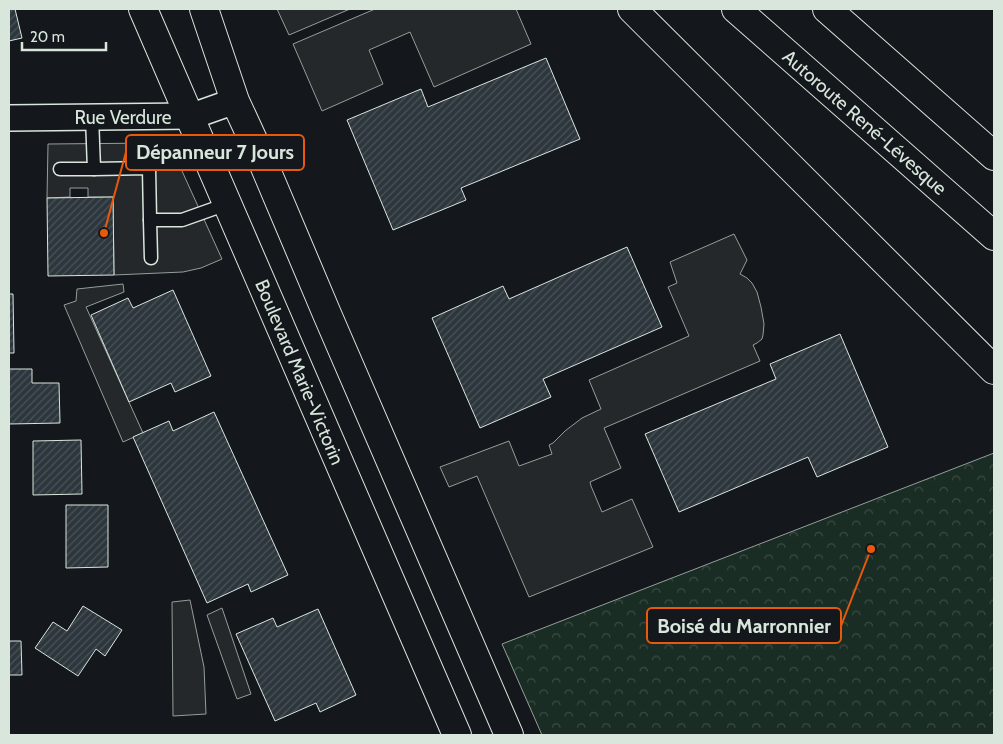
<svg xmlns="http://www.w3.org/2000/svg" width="1003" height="744" viewBox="0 0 1003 744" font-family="Cabin,sans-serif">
<defs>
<pattern id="forest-crowns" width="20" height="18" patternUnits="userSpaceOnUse" patternTransform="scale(1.25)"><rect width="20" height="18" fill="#1a2d24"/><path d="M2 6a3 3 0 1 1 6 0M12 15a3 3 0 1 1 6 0" fill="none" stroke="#3b4b43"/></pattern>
<pattern id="building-hatch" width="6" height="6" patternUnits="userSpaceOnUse" patternTransform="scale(1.25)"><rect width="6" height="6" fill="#2c363c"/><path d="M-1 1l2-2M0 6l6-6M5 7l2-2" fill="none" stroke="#4a5358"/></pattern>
</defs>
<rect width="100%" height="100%" fill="#14181c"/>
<polygon fill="url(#forest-crowns)" stroke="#939e99" points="994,453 994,735 542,735 502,644"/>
<g fill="#24282b" stroke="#939e99">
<polygon points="277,9 350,9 289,35"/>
<polygon points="375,9 516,9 531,44 434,87 410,32 369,50 383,84 322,111 293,44"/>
<polygon points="157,143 166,145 172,149 222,259 201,268 183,272 114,275 113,197 88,197 88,188 70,188 70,197 47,198 48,144"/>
<polygon points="734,234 747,260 740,274 747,278 752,283 757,292 761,307 764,324 763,335 762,339 757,343 753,345 760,361 604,428 621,468 590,482 591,486 602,512 632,499 653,547 529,597 477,476 449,487 440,467 509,441 519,466 552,454 549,445 553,443 565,431 582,418 601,409 589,380 689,336 668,287 677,283 670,262"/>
<polygon points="123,284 124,292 86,307 143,433 123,442 64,305 76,301 77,289"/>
<polygon points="190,600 204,667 206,714 173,716 172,602"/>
<polygon points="222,608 251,694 237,699 207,615"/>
</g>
<g fill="url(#building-hatch)" stroke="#d8e6dc">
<polygon points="9,9 15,9 22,38 9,41"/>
<polygon points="546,58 580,139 461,188 466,200 393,230 347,120 421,89 428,107"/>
<polygon points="113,197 114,275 48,276 47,198"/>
<polygon points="627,247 662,327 543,379 551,397 480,428 432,318 503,286 509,299"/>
<polygon points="173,290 211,376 175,392 171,383 129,402 91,315 128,298 133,308"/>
<polygon points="9,294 13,294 14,353 9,353"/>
<polygon points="840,334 888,447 817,477 808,457 679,512 645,434 776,379 770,364"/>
<polygon points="9,369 32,369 32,383 59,383 60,423 9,424"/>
<polygon points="214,412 288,575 251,592 248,584 207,603 133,437 169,421 173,431"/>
<polygon points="81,440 82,494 33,495 33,441"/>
<polygon points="66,505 108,505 108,567 66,568"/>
<polygon points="83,606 122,630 105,656 96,649 78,676 35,648 53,622 67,631"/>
<polygon points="318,609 356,695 320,712 316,703 275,721 236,634 273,618 277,627"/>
<polygon points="9,641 21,641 22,675 9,675"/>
</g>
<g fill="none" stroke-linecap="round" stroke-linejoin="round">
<defs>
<g id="service">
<polyline points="92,117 94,169 149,168 150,220 182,220 227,204"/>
<polyline points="60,169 94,169"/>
<polyline points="150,220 151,258"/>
</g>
<polyline id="minor" points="9,118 190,116 201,113 235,101"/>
<g id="tertiary">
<polyline points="143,9 457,735"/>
<polyline points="204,9 235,101 259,153 327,314 509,735"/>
</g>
<g id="motorway">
<polyline points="632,9 994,370"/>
<polyline points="736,9 994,236"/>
<polyline points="827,9 994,156"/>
</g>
</defs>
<use href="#service" stroke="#d8e6dc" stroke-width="15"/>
<use href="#minor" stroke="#d8e6dc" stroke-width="28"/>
<use href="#tertiary" stroke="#d8e6dc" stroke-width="30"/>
<use href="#motorway" stroke="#d8e6dc" stroke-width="30"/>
<use href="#service" stroke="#14181c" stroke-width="12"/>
<use href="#minor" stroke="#14181c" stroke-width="25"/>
<use href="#tertiary" stroke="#14181c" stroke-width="28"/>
<use href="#motorway" stroke="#14181c" stroke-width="28"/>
</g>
<g text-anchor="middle" stroke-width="4" stroke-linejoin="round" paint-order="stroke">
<g font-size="19" fill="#d8e6dc" stroke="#14181c">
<text x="123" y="124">Rue Verdure</text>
<text transform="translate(865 122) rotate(41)" y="7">Autoroute René-Lévesque</text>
<text transform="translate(300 372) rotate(67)" y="7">Boulevard Marie-Victorin</text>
</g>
</g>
<path fill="none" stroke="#e8590c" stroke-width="2" d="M104 233L126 152M871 549L841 626"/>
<g fill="#e8590c" stroke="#14181c" stroke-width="2">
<circle cx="104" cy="233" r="5"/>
<circle cx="871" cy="549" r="5"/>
</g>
<g fill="#14181c" stroke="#e8590c" stroke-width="2">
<rect x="126" y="135" width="178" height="35" rx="5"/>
<rect x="647" y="608" width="194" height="35" rx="5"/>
</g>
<g font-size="20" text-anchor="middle" font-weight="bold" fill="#d8e6dc">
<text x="215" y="159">Dépanneur 7 Jours</text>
<text x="744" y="633">Boisé du Marronnier</text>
</g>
<rect width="1003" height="744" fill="none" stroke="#d8e6dc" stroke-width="20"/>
<path d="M22 42v8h84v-8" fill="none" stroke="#d8e6dc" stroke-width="2.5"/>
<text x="30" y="42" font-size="15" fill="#d8e6dc" stroke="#14181c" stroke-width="4" paint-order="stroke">20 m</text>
</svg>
